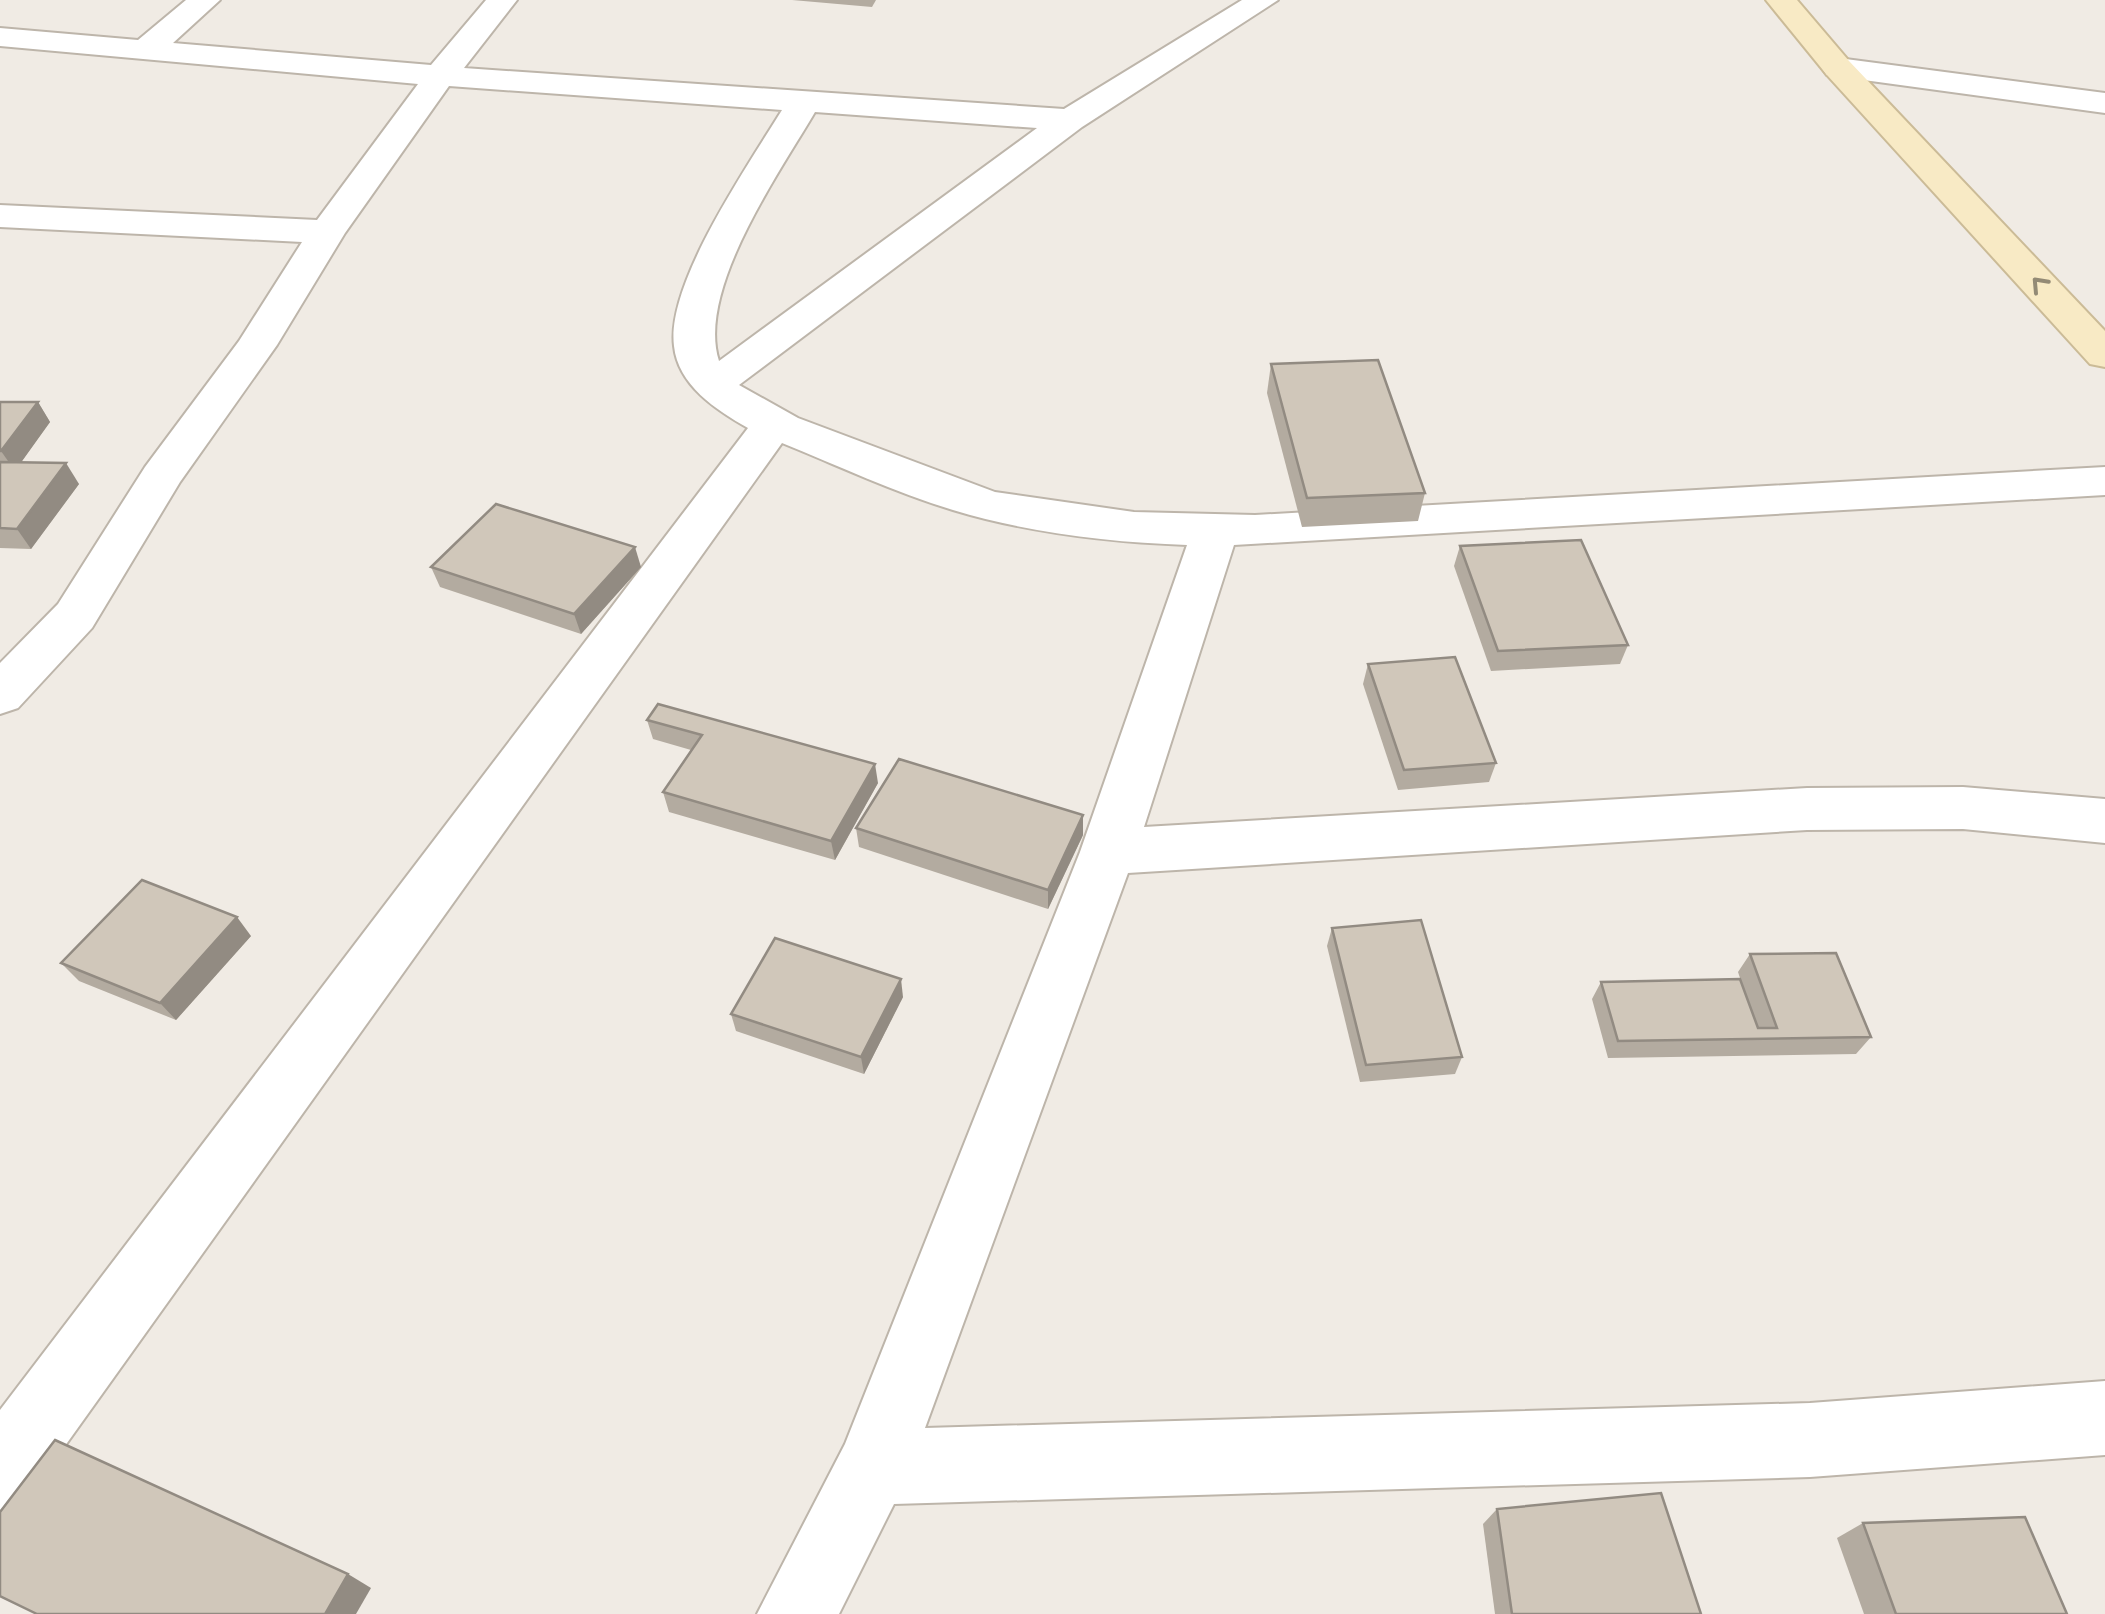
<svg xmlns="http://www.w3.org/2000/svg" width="2105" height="1614" viewBox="0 0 2105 1614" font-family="Figtree,sans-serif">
<rect width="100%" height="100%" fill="#f0ebe4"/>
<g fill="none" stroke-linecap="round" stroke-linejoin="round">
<defs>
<g id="minor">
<path d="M186 0H220L173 43 431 65 486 0H517L464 68 1064 109 1242 0H1278L1082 127 739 385 798 418 995 492 1134 512 1255 515 2105 467V495L1234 545 1144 827 1807 788 1963 787 2105 799V843L1963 829 1807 830 1128 873 925 1428 1810 1403 2105 1381V1455L1810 1477 894 1504 839 1614H757L845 1444 1080 852 1187 545C1107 542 1029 533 953 510 894 492 839 466 782 443L27 1499 0 1510V1410L748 428C716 410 678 385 674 346 666 283 749 164 782 110L449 86 345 233 277 345 180 482 92 628 18 708 0 714V663L58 604 145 467 239 341 302 242 0 227V205L317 220 418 84 0 46V28L138 40ZM815 112 1037 128 719 361C696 290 780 172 815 112Z"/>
<polygon points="1838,58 2105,93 2105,113 1827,75 1822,68 1827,61"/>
</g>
<polygon id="secondary" points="1766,0 1797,0 1849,61 2105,331 2105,367 2090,364 1827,75"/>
</defs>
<use href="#minor" stroke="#bdb5aa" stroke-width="4"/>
<use href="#secondary" stroke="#cbbb97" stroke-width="4"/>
<use href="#minor" fill="#fff" fill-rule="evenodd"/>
<use href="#secondary" fill="#f8eac5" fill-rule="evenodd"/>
</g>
<g fill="#b3aba0">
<polygon points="792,0 876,0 872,7"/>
<polygon points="1271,364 1425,493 1418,521 1302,527 1267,393"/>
<polygon points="0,402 38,402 50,422 21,462 79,484 31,549 0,548"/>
<polygon points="1460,546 1628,645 1620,664 1491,671 1454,566"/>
<polygon points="431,567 641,567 581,634 440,587"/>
<polygon points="1368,664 1496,763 1489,782 1398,790 1363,684"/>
<polygon points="647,720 878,783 835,860 669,812 663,792 691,750 653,739"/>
<polygon points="1083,815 1083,835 1048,909 859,847 856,828"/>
<polygon points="1332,928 1462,1057 1455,1074 1360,1082 1327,946"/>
<polygon points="251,936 176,1020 79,981 61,963"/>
<polygon points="1750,954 1871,1037 1856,1054 1608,1058 1592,999 1601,982 1743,987 1738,972"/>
<polygon points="903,997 864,1074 736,1031 731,1014"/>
<polygon points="1497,1509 1701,1614 1495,1614 1483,1524"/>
<polygon points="1863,1523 2067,1614 1864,1614 1837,1538"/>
</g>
<g fill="#928b82">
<polygon points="38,402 50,422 15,471 1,451"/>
<polygon points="66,463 79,484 31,549 17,529"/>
<polygon points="635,547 641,567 581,634 574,614"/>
<polygon points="875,764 878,783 835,860 831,841"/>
<polygon points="1083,815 1083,835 1048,909 1048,890"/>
<polygon points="237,917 251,936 176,1020 160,1003"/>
<polygon points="901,979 903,997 864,1074 861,1057"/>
<polygon points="348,1574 371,1588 356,1614 325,1614"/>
</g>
<g fill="#d0c7ba" stroke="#928b82" stroke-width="2.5">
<polygon points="1378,360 1425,493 1307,498 1271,364"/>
<polygon points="0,402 38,402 1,451 0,451"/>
<polygon points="0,462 66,463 17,529 0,528"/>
<polygon points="496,504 635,547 574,614 431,567"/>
<polygon points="1581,540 1628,645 1498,651 1460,546"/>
<polygon points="1455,657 1496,763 1404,770 1368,664"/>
<polygon points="658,704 875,764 831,841 663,792 702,735 647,720"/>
<polygon points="899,759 1083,815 1048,890 856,828"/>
<polygon points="142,880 237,917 160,1003 61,963"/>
<polygon points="1421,920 1462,1057 1366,1065 1332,928"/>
<polygon points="775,938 901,979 861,1057 731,1014"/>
<polygon points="1836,953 1871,1037 1618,1041 1601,982 1740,979 1758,1028 1777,1028 1750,954"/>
<polygon points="55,1440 348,1574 325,1614 37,1614 0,1596 0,1512"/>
<polygon points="1661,1493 1701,1614 1512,1614 1497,1509"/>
<polygon points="2025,1517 2067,1614 1896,1614 1863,1523"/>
</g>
<defs><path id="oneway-chevron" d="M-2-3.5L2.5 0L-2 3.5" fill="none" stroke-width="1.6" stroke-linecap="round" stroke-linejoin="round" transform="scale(2.5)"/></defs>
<use stroke="#938a75" href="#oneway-chevron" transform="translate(2039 284) rotate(-133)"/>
</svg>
